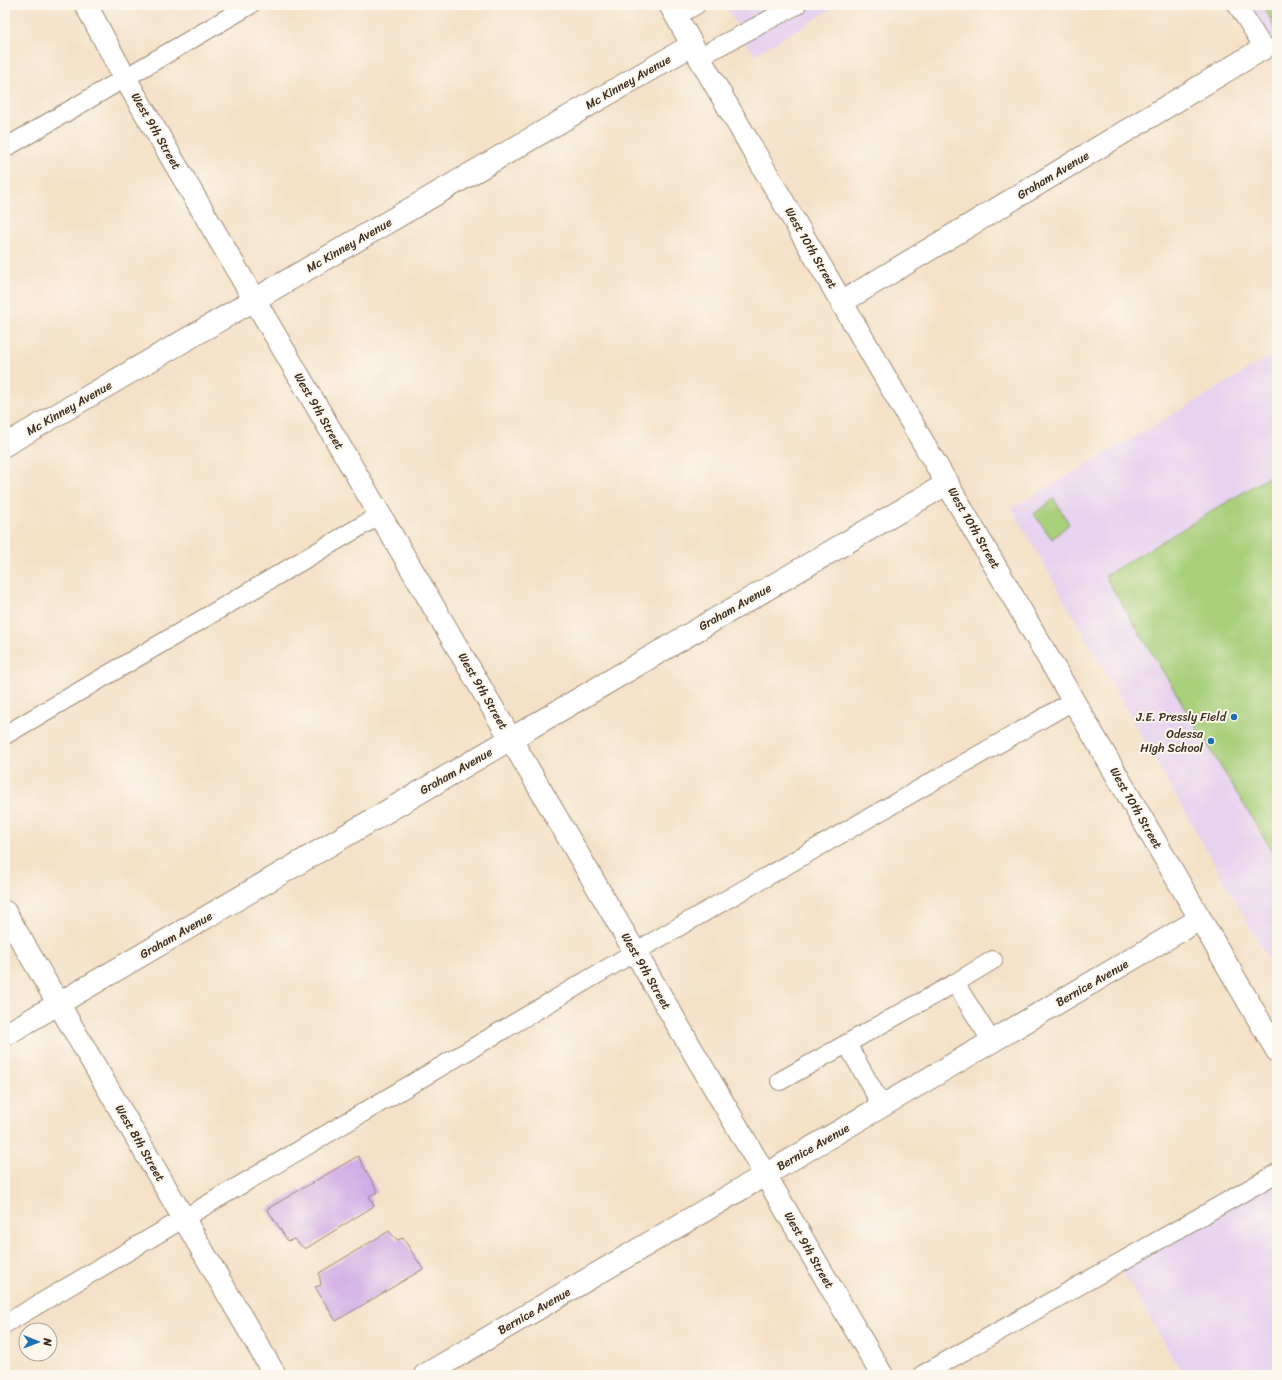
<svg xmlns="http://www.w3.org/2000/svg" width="1282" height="1380" viewBox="0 0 1282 1380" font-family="Sriracha,sans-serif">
<rect width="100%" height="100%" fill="#fbf7ec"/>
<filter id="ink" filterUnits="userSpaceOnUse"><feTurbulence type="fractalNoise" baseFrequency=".025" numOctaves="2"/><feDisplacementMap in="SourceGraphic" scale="8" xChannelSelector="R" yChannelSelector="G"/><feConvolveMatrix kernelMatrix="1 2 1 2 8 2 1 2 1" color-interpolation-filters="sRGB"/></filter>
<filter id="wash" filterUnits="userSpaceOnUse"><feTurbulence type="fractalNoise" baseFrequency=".012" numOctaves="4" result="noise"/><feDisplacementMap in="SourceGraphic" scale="16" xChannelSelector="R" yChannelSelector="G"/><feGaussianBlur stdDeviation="0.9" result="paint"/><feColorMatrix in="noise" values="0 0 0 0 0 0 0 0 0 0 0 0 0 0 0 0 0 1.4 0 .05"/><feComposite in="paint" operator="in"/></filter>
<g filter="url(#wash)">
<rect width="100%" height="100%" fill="#f5e1c8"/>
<g fill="#e7d2ef">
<polygon points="725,5 839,5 754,55"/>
<polygon points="1241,5 1277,5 1277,68"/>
<polygon points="1277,352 1277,974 1012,508 1207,395"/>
<polygon points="1277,1166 1277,1375 1183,1375 1116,1260"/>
</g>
<g fill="#a8cf7a" stroke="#727c4c">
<polygon points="1264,5 1277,5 1277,33 1265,8"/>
<polygon points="1277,472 1277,859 1105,576"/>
<polygon points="1054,499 1069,524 1052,539 1034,514"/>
</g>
<g id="blocks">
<g fill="#d2ace6">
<polygon points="358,1156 378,1192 369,1196 374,1206 305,1249 294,1239 288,1241 267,1209"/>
<polygon points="389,1231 397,1240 403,1238 423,1269 336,1321 315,1287 321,1285 319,1273"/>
</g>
</g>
</g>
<g filter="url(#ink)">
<use href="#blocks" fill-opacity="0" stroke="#988673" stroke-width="1"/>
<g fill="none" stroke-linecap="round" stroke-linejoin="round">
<defs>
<g id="lane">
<polyline points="1237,5 1264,48"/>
<polyline points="676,16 696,5"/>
<polyline points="699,57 797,5"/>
<polyline points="5,148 250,5"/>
<polyline points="5,735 380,515"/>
<polyline points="955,983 993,960"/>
<polyline points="847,1044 882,1106"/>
<polyline points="780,1081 955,983 992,1042"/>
<polyline points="5,1324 635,952 1073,701"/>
<polyline points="922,1375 1277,1173"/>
</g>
<g id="street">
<polyline points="86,5 125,78 882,1375"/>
<polyline points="842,302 1264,48"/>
<polyline points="5,445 692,45"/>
<polyline points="5,1035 948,483"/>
<polyline points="425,1375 1200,919"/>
</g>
<g id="secondary">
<polyline points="670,5 699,57 1277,1051"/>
<polyline points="5,912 275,1375"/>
</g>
</defs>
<use href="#lane" stroke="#988673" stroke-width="20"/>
<use href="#street" stroke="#988673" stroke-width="24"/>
<use href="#secondary" stroke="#988673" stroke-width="24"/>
<use href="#lane" stroke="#fff" stroke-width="18"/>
<use href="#street" stroke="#fff" stroke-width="22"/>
<use href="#secondary" stroke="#fff" stroke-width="22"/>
</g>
</g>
<g fill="#1f6fb2" stroke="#fbf7ec" stroke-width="1.5">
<circle cx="1234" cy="717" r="4"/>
<circle cx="1211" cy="741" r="4"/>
</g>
<g text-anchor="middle" stroke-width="4" stroke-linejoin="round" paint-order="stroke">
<g font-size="12" fill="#3b2a1e" stroke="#fbf7ec">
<text transform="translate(628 82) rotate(-30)" y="4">Mc Kinney Avenue</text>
<text transform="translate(156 131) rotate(60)" y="4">West 9th Street</text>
<text transform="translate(1053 175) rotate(-31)" y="4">Graham Avenue</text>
<text transform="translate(349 245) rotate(-30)" y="4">Mc Kinney Avenue</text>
<text transform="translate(811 248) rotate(60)" y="4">West 10th Street</text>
<text transform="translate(69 408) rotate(-30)" y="4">Mc Kinney Avenue</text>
<text transform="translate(319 411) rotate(60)" y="4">West 9th Street</text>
<text transform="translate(974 528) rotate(60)" y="4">West 10th Street</text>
<text transform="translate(735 607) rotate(-30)" y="4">Graham Avenue</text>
<text transform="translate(483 691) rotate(60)" y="4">West 9th Street</text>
<text transform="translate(456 771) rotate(-30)" y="4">Graham Avenue</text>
<text transform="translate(1136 808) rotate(60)" y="4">West 10th Street</text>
<text transform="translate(176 935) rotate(-30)" y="4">Graham Avenue</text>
<text transform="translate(646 971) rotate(60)" y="4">West 9th Street</text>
<text transform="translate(1092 983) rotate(-30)" y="4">Bernice Avenue</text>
<text transform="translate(140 1143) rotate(60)" y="4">West 8th Street</text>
<text transform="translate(813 1147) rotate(-30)" y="4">Bernice Avenue</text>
<text transform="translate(809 1250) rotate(60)" y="4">West 9th Street</text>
<text transform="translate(534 1311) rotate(-30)" y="4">Bernice Avenue</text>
</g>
<g font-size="12" fill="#3b2a1e" stroke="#fbf7ec" text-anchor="end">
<text x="1226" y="721">J.E. Pressly Field</text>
<text x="1203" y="738">Odessa<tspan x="1203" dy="14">High School</tspan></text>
</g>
</g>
<rect width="1282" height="1380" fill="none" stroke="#fbf7ec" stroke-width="20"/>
<g transform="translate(38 1342) rotate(91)"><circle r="19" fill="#fbf7ec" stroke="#aea59a"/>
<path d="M0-3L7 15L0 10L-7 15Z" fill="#1f6fb2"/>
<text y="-6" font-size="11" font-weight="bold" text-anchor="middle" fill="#3b2a1e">N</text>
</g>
</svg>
